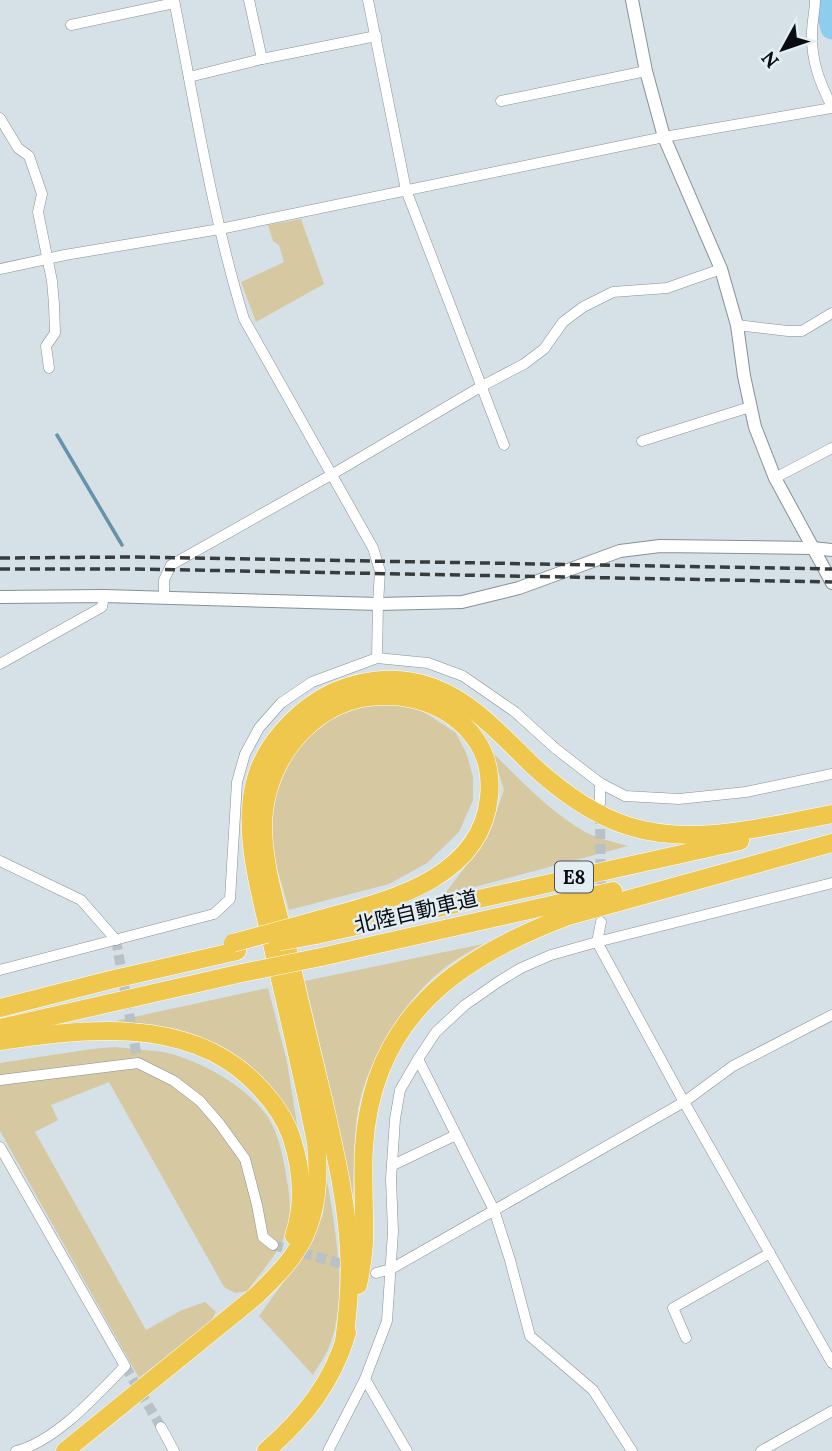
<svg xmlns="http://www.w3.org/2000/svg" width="832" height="1451" viewBox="0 0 832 1451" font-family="Lora,'Noto Sans JP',serif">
<rect width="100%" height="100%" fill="#d6e1e7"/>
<g fill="#d6c8a0">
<polygon points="301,219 324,284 256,322 241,282 284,262 279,245 273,241 268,225"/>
<polygon points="366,702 400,703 424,712 456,733 467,755 473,777 473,800 459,832 427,863 389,884 289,910 271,847 270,806 279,774 312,729"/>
<path d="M492 752C521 781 551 813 587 833 599 839 615 842 628 846L444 895 487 838 504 790Z"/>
<path d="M483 944C469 952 454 960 442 970 404 1000 366 1063 358 1110 353 1140 354 1177 352 1207L333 1100 305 981Z"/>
<polygon points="268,988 287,1062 302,1156 284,1109 268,1084 245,1061 184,1033 154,1025 115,1021"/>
<path d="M115 1047C131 1049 148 1050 163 1052 199 1059 250 1088 269 1119 279 1136 283 1157 286 1175 290 1196 293 1218 284 1238 275 1257 260 1274 247 1291L235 1293 224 1287 109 1082 51 1105 58 1120 35 1132 146 1330 182 1310 205 1302 216 1312 211 1321 139 1378 0 1131V1063L92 1049Z"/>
<path d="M326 1175C335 1228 349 1297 329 1347 325 1357 318 1366 313 1375L259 1316 293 1269 323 1215Z"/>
</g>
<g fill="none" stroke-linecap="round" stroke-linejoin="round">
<polyline stroke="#6693aa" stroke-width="3.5" points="57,435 122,545"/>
<polyline stroke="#8ecded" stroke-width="23" points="824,0 832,28"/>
<g stroke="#b7c1c6" stroke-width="10" stroke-dasharray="10 5" stroke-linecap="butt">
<polyline points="600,814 601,897"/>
<polyline points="116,940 138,1063"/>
<polyline points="273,1245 376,1273"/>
<polyline points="125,1366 161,1427"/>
</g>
<defs>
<g id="minor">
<path d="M174 0C195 106 212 215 244 319L373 548 380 571 378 604 377 658"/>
<polyline points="249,0 262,59"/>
<polyline points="368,0 406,190 504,445"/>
<path d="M815 0C815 11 812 22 812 33 811 61 820 83 832 107"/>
<polyline points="71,25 174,3"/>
<polyline points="189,77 262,59 376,36"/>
<polyline points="501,101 646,71"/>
<polyline points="0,118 18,148 29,156 42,194 38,212 52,281 54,304 55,333 46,346 49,368"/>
<polyline points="0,269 65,255 220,229 664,137 832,108"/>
<polyline points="737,325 788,331 802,331 832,313"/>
<polyline points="642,441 750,407"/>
<polyline points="775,478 832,448"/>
<polyline points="164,598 164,580 171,565 331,475 482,386 524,364 544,349 563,322 583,307 613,292 667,288 721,269"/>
<polyline points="0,664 102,607 104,596"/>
<polyline points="600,803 600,783"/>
<polyline points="0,861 81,900 116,940"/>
<polyline points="601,922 597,942 684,1102 832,1363"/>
<polyline points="0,970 214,914 230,899 237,782 245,754 259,728 281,703 312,682 377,658 428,663 463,676 515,712 556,749 600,783 625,796 679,799 746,792 832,774"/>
<polyline points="0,1080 138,1063 174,1081 200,1101 219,1123 245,1159 257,1205 263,1237 273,1245"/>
<path d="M0 1147 125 1366C97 1395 55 1442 16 1451"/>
<polyline points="393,1165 456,1135"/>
<polyline points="376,1273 391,1269 684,1102 733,1066 832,1015"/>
<polyline points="686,1338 673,1308 770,1253"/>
<polyline points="365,1379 407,1451"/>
<polyline points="161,1427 174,1451"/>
<polyline points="328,1451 365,1379 387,1321 393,1232 391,1179 395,1119 400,1090 418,1059"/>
<polyline points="632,1451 593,1390 530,1336 510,1260 494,1210 418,1059 436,1032 465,1005 498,982 521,968 551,955 597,942 832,883"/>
<polyline points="761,1451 832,1411"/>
</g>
<g id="tertiary">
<polyline points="632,0 646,71 664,137 721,269 737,325 744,376 755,427 775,478 832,583"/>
<polyline points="0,597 104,596 378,604 462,602 519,588 620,551 660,546 812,548 832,550"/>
</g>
<g id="motorway">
<path d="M314 921C381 902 481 882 489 797 491 779 488 758 478 743 457 710 420 695 382 696 319 697 271 751 264 811 259 857 278 911 289 955 300 1004 312 1053 324 1103 335 1152 347 1202 349 1252 351 1282 348 1312 344 1342"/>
<polyline points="316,935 740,841"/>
<polyline points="321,957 613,891"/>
<polyline points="0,1008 110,980 237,951"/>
<polyline points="0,1028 242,973"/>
<path d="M0 1041C83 1029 185 1016 251 1079 268 1095 283 1114 291 1136 302 1169 305 1203 294 1236"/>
<path d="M358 1285C361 1271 363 1257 364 1243 365 1211 362 1179 364 1147 372 1018 456 958 568 916L832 843"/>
<path d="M65 1451 257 1295C270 1282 284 1269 294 1254 317 1222 320 1181 316 1143 304 1081 289 1019 275 957 263 901 239 831 257 775 267 744 293 716 320 699 353 679 396 674 432 687 473 702 501 735 531 764 560 791 591 814 628 826 694 847 767 826 832 814"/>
<path d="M266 1451C305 1417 332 1383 347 1333"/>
</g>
</defs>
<use href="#minor" stroke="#869196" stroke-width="11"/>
<use href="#tertiary" stroke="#869196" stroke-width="14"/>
<use href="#motorway" stroke="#fff" stroke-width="19"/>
<use href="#minor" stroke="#fff" stroke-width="10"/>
<use href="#tertiary" stroke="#fff" stroke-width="12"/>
<use href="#motorway" stroke="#efc74c" stroke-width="18"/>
<g stroke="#373c3f" stroke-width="3.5" stroke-dasharray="10 5" stroke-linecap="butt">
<polyline points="0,558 135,557 832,569"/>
<polyline points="0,569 136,569 832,582"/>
</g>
<defs>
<g id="motorway-bridge">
<polyline points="278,942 316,935"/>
<polyline points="233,943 314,921"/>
<polyline points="242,973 321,957"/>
</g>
</defs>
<use href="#motorway-bridge" stroke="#fff" stroke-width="19" stroke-linecap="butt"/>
<use href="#motorway-bridge" stroke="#efc74c" stroke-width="18"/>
</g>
<g text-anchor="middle" stroke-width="5" stroke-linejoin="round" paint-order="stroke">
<rect fill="#e3eef4" stroke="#4a5053" stroke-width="2" x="555" y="861.5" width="38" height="31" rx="5"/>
<g font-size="19" font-weight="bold" fill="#080c0e">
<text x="574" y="884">E8</text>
</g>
<g font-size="21" fill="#080c0e" stroke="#e3eef4">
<text transform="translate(416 912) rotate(-13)" y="7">北陸自動車道</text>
</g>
</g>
<g transform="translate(783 49) rotate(230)" stroke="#e3eef4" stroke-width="5" paint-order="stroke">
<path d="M0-5L12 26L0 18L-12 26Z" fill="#080c0e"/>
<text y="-10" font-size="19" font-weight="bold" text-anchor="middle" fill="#080c0e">N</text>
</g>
</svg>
